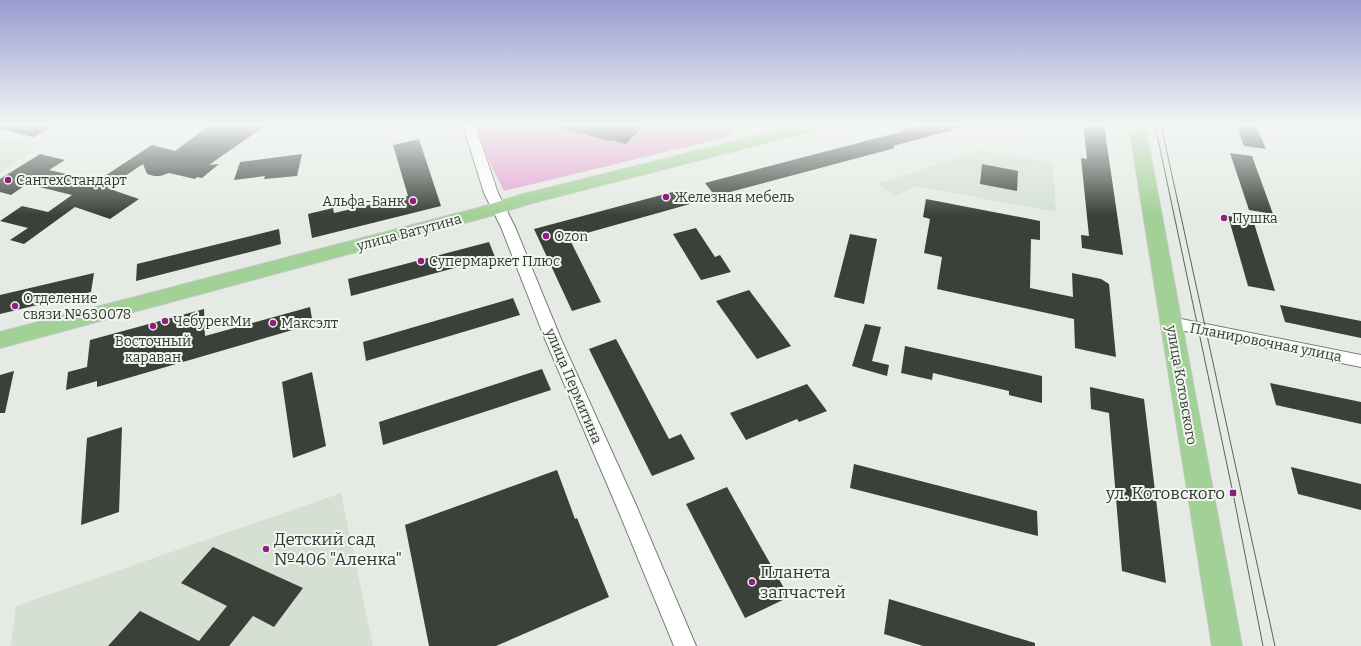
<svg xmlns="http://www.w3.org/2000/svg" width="1361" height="646" viewBox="0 0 1361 646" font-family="Bitter,serif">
<rect width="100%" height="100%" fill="#e5ebe4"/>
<g fill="#d5e0d3">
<polygon points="0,138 32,145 30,153 0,173"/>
<polygon points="978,150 1053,163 1056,212 915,186 895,197 878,184"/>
<polygon points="341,493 373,646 11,646 16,606"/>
</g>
<polygon fill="#e4a4d4" points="471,125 740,125 732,136 504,191"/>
<g fill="#3b403a">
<polygon points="0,125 54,125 34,137 0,129"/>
<polygon points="210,125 266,125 209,165 219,164 202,178 197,177 195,179 169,173 160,176 154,176 147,174 143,164 107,188 139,199 110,219 75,207 24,244 10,240 28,228 0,221 22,206 48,212 72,195 27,184 11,195 0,192 0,179 40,154 65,160 49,170 97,181 152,145 175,151"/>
<polygon points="561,125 644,125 626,144 611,140 610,141 561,128"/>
<polygon points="921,125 959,125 959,128 893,146 895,148 715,196 705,183 904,131 902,130"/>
<polygon points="1083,125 1104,125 1123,255 1082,248 1081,235 1089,236 1081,158 1087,159"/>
<polygon points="1236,125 1256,125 1266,149 1244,146"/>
<polygon points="419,139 441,206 312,238 308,214 333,208 334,213 408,196 393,145"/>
<polygon points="1230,153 1252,156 1273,214 1249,210"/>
<polygon points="302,154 297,176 264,179 265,176 234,180 240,162"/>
<polygon points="982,164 1018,171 1017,191 980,184"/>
<polygon points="680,190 690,204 569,238 601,302 572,311 534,229"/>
<polygon points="926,199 1040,221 1040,240 1031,239 1030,288 1073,297 1072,273 1101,279 1109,284 1116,357 1075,348 1074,319 937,289 942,257 924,253 930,219 923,217"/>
<polygon points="1228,216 1253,220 1275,291 1248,286"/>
<polygon points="696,228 715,257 720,255 731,272 701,280 673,234"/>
<polygon points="279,229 281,244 136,281 137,264"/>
<polygon points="850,234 877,239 864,304 834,297"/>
<polygon points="489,242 495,257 351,296 348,279"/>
<polygon points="94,273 91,292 0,314 0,295"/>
<polygon points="749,290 791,346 757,359 716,301"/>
<polygon points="513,298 520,315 366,361 363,342"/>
<polygon points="1280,305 1361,321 1361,338 1285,322"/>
<polygon points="310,307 313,324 97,387 97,381 66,390 68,372 87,367 90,340 204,309 205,336"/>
<polygon points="865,324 881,327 872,361 889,365 887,376 852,366"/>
<polygon points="616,339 669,439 681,434 695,459 652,476 589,349"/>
<polygon points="905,346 1042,376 1042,403 1009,395 1009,391 933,373 932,380 901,373"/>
<polygon points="542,369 551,390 383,445 379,422"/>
<polygon points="14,371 5,413 0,413 0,375"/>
<polygon points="312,372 326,446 293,458 282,382"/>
<polygon points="1270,383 1361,402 1361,424 1276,405"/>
<polygon points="807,384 827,411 799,422 797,419 746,440 730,413"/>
<polygon points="1090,387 1144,399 1166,583 1122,571 1109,413 1091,409"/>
<polygon points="122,427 119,512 81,525 87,438"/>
<polygon points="854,464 1037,511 1038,536 850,488"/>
<polygon points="1291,467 1361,484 1361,510 1298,494"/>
<polygon points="557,470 575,519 577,518 609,597 496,646 429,646 405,525"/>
<polygon points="727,487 789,597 745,618 686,504"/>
<polygon points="213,547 303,588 274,627 253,616 229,646 108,646 140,611 199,641 227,606 181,583"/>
<polygon points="889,599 1035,643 1035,646 923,646 884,634"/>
</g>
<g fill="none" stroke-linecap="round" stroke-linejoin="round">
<defs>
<g id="minor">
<polygon points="463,125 475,125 498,193 515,227 561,339 636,505 696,646 674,646 616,505 545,339 501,227 484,193"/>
<polygon points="1171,317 1361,355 1361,367 1165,327 1163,323 1165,319"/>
</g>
<g id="major">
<polygon points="800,125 826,125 824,128 532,203 490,216 0,348 0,332 478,208 520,195"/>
<polygon points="1129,125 1145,125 1242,646 1212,646"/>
</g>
</defs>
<use href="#minor" stroke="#797e78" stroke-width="2"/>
<use href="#major" stroke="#c6c7c6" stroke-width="2"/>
<use href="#minor" fill="#fff" fill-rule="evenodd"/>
<use href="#major" fill="#a2d197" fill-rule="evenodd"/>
<g stroke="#5d605d" stroke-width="1">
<polyline points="1155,125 1233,493 1263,646"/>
<polyline points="1161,125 1275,646"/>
</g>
</g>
<linearGradient id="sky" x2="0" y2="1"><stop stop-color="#979cd1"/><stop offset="0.58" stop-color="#f3f6f3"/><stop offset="1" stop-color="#f3f6f3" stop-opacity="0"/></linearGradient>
<rect width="1361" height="215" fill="url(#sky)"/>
<g fill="#911f7f" stroke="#f2f8f1" stroke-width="1.5">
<circle cx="8" cy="180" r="4"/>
<circle cx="666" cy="197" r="4"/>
<circle cx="413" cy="201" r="4"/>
<circle cx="1224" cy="218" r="4"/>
<circle cx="546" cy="236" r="4"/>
<circle cx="421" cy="261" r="4"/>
<circle cx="15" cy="306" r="4"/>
<circle cx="165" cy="321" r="4"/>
<circle cx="273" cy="323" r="4"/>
<circle cx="153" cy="326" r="4"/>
<rect x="1229" y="489" width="8" height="8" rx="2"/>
<circle cx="266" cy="549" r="4"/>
<circle cx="752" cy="582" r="4"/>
</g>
<g text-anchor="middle" stroke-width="4" stroke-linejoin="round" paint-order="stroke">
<g font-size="14" fill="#353735" stroke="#f2f8f1" text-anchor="start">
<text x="16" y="185">СантехСтандарт</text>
<text x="674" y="202">Железная мебель</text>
<text x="405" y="206" text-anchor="end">Альфа-Банк</text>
<text x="1232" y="223">Пушка</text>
<text x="554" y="241">Ozon</text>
<text x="429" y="266">Супермаркет Плюс</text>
<text x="23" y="303">Отделение<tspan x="23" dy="16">связи №630078</tspan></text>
<text x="173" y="326">ЧебурекМи</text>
<text x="281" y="328">Максэлт</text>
<text x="153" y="346" text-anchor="middle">Восточный<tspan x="153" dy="16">караван</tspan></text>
</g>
<g font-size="14" fill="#353735" stroke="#f2f8f1">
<text transform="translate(409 232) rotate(-15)" y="5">улица Ватутина</text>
<text transform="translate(1266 342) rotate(11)" y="5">Планировочная улица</text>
<text transform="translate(1182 385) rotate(80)" y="5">улица Котовского</text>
<text transform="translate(574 386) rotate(67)" y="5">улица Пермитина</text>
</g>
<g font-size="17" fill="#353735" stroke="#f2f8f1" text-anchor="start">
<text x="1225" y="499" text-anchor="end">ул. Котовского</text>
<text x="274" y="545">Детский сад<tspan x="274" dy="20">№406 "Аленка"</tspan></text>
<text x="760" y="578">Планета<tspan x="760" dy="20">запчастей</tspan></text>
</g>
</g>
</svg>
